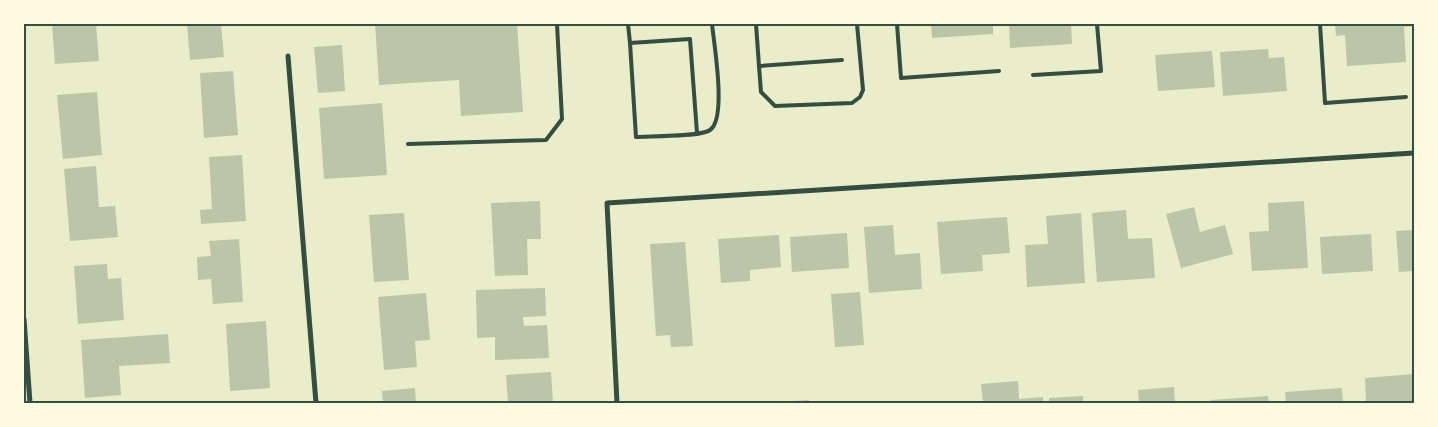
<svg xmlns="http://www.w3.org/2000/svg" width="1438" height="427" viewBox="0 0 1438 427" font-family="Roboto,sans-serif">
<rect width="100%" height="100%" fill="#e9edc9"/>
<g fill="#bcc5a7">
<polygon points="52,24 96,24 99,61 55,64"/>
<polygon points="187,24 221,24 224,57 190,60"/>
<polygon points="375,24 517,24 523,112 461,116 459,80 379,85"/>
<polygon points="931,24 993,24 993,34 932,38"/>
<polygon points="1009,24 1071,24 1072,44 1010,48"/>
<polygon points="1335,24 1414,24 1414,26 1404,27 1406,62 1347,66 1345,35 1336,36"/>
<polygon points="342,45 345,91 318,93 314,47"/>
<polygon points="1268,49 1269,58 1284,57 1287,91 1223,96 1220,52"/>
<polygon points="1212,51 1215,87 1158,91 1155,55"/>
<polygon points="233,71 238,135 204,138 200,73"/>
<polygon points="97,92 102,155 63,159 57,95"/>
<polygon points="382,103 387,175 324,179 319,108"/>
<polygon points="242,155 246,221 201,224 200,210 212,209 209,157"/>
<polygon points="96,166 99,207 115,206 118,237 70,241 64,169"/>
<polygon points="540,201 541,239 527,239 528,275 495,276 491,203"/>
<polygon points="1304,201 1308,268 1252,271 1249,232 1269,231 1268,203"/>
<polygon points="1194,207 1200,232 1225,225 1233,254 1181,268 1166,214"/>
<polygon points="1126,210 1128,239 1152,238 1155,278 1097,282 1092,213"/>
<polygon points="404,213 409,280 374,282 369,215"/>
<polygon points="1081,213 1085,283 1027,287 1025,245 1048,244 1046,216"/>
<polygon points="1007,217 1010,253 982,255 983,271 941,274 937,222"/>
<polygon points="893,225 895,255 920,253 922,289 869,293 864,227"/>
<polygon points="1414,230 1414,271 1399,272 1396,231"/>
<polygon points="847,233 849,268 792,272 790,237"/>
<polygon points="1371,234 1373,271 1322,274 1320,237"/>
<polygon points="779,235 781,267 750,270 750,281 721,283 718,239"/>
<polygon points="239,239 243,302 213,304 211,279 198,280 197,257 211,256 209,241"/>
<polygon points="685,242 693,346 671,347 670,335 656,336 650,244"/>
<polygon points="107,264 108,279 121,278 124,320 78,324 74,266"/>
<polygon points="545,288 546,316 523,317 524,326 547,325 549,358 495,360 495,337 477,338 476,290"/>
<polygon points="860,292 864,345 835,347 831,294"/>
<polygon points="426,293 430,340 415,341 417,367 384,370 378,297"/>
<polygon points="266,321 270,388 230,391 226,324"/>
<polygon points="168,334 170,363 119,366 121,395 85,398 81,340"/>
<polygon points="551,372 553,403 508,403 506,375"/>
<polygon points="1414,374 1414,403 1366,403 1365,378"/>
<polygon points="1018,381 1019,399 1043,397 1043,403 983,403 981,384"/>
<polygon points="1174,387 1175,403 1139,403 1138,390"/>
<polygon points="415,388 416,403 383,403 382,391"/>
<polygon points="1342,388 1343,403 1286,403 1285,392"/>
<polygon points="1083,396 1083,403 1049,403 1049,398"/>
<polygon points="1268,396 1269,403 1211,403 1211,400"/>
<polygon points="809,400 809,403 774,403 774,402"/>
</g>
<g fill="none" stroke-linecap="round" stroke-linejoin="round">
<g stroke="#344e41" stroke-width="4">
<polyline points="628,24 630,43"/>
<polyline points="756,24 759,66 842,60"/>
<polyline points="897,24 901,78 999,71"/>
<polyline points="1320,24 1325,103 1406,97"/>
<polyline points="759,66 761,92 775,106 852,103 860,97 863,90 857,24"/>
<polyline points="1033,75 1101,71 1097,24"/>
<path d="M697 133 690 39 630 43 636 137C650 136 700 137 710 130 727 119 714 44 712 24"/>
<polyline points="408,144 546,140 562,119 557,24"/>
</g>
<g stroke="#344e41" stroke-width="5">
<polyline points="288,56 316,403"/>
<polyline points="24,319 30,403"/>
<polyline points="617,403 607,203 1414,153"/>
</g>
</g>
<rect width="1438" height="427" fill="none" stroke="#fefae0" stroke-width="50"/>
<rect x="25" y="25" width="1388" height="377" fill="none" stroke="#344e41" stroke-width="2"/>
</svg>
